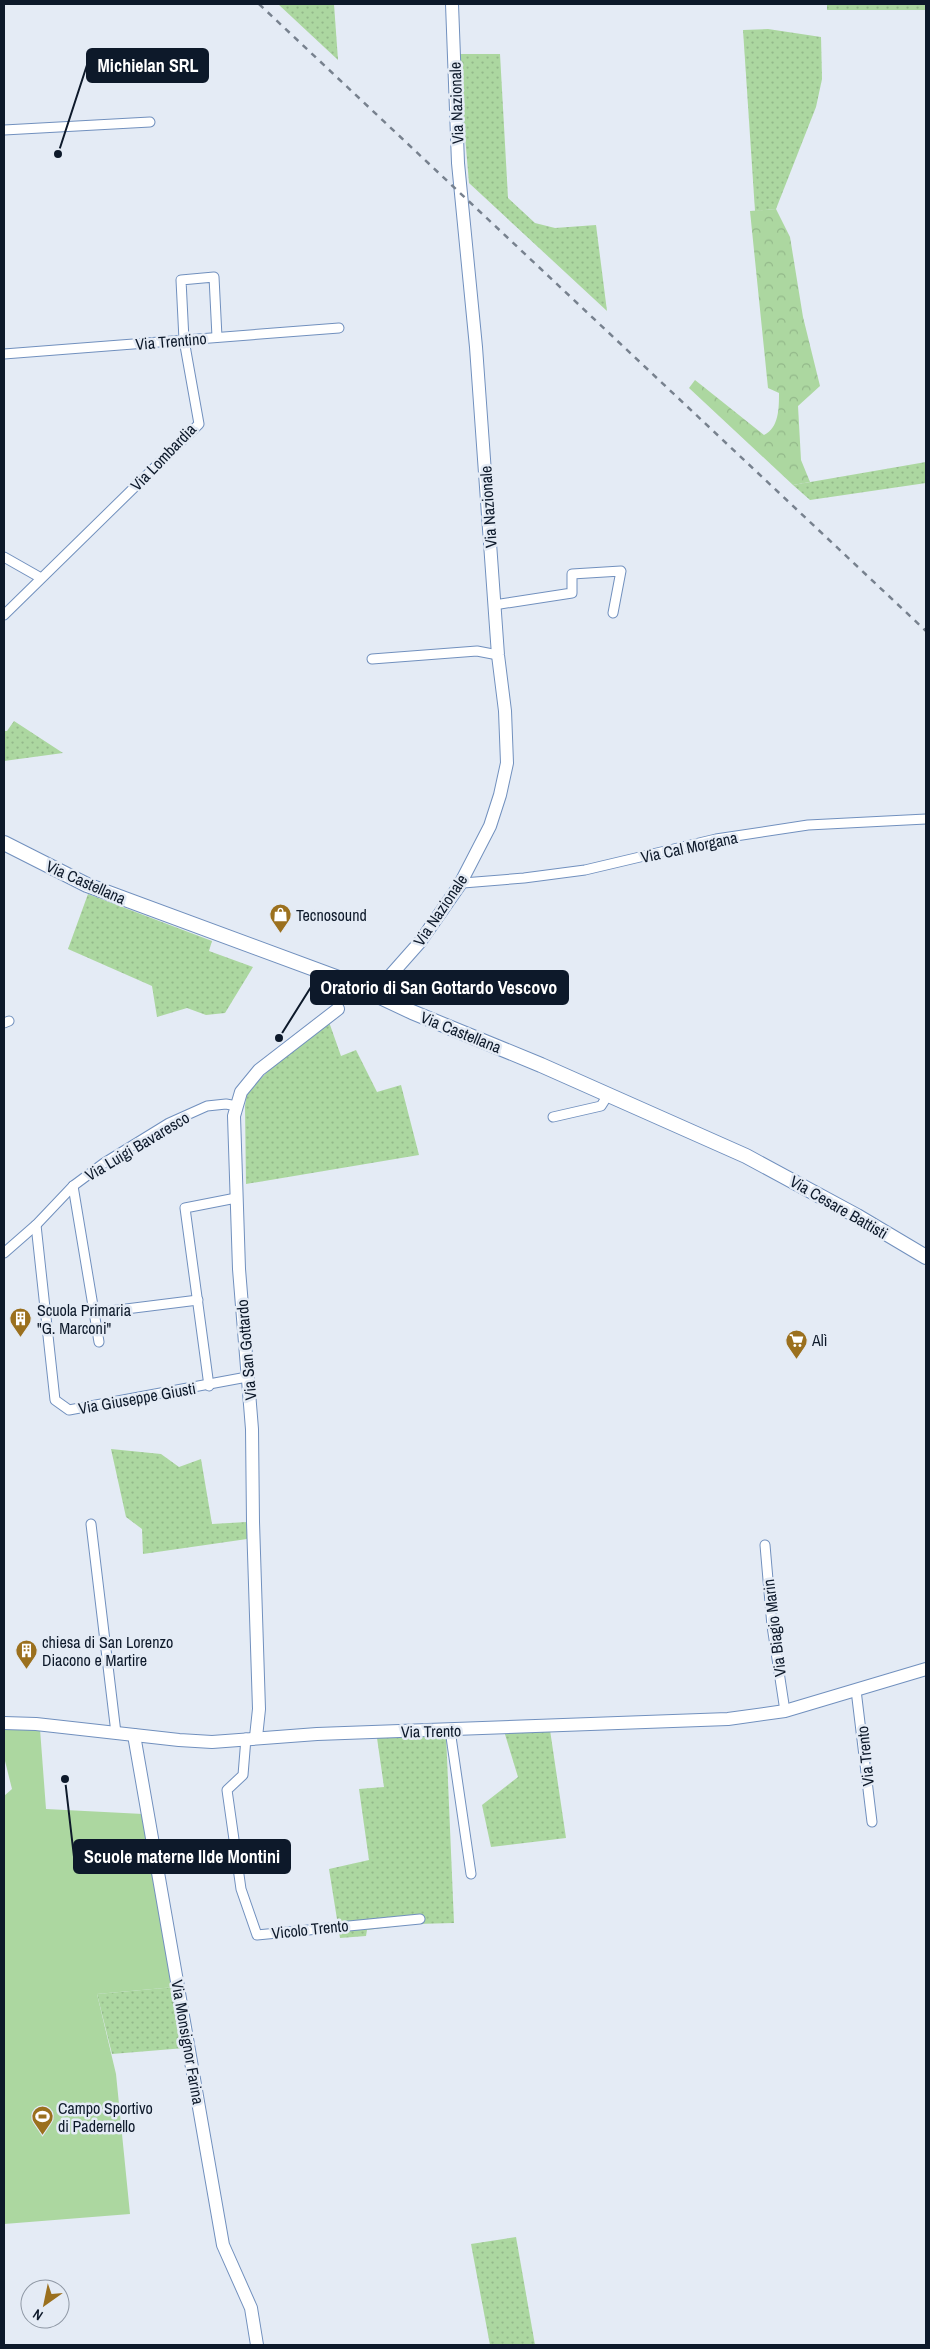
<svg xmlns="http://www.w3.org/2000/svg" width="930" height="2349" viewBox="0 0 930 2349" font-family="'Archivo Narrow',sans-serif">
<defs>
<pattern id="grass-dots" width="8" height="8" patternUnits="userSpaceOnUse" patternTransform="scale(1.25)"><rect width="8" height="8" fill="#acd7a0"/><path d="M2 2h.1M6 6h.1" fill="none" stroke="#93b88a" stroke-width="1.8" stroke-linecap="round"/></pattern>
<pattern id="forest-crowns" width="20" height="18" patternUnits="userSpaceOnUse" patternTransform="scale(1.25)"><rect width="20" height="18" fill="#acd7a0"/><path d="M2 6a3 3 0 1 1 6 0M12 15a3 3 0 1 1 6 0" fill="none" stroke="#93b88a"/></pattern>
</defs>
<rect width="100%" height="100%" fill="#e4ebf5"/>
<g fill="url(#grass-dots)">
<polygon points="278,4 334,4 338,60"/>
<rect x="827" y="4" width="99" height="6"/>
<polygon points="768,29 821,37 822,79 816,107 776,209 755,211 743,30"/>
<polygon points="458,54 500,54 508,198 535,223 555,228 596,225 607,311 469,183"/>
<polygon points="926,462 926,483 810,500 793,485"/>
<polygon points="14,721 63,753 4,761 4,731 7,731"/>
<polygon points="88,894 212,941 209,951 253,967 225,1013 206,1015 187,1008 157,1017 152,986 68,949"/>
<polygon points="329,1022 341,1056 356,1050 377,1092 401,1085 419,1155 246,1184 245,1106 247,1093 273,1066"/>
<polygon points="111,1449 161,1454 179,1467 201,1459 212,1524 247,1522 247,1539 143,1554 142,1529 126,1517"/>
<polygon points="550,1730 566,1838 491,1847 482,1805 518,1777 504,1731"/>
<polygon points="446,1734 454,1923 416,1924 367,1930 366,1936 340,1938 329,1869 369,1860 359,1789 384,1787 377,1738"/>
<polygon points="175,1987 185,2048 112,2054 97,1994"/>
<polygon points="516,2237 535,2345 490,2345 471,2244"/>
</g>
<path fill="url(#forest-crowns)" d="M776 209 790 237 803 317 820 386 798 406 801 460 810 482 793 485 689 388 695 380 764 435C779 428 779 408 779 393L768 388 750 211Z"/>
<polygon fill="#acd7a0" points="6,1729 40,1729 46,1809 143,1814 175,1987 97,1994 116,2074 130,2214 4,2224 4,1796 12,1789 4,1757 4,1730"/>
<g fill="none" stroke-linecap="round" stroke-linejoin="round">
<defs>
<g id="street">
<polyline points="4,130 150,122"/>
<polyline points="4,354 339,328"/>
<polyline points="4,557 41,578"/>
<polyline points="494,605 572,593 572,574 621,571 613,613"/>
<polyline points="4,615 199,424 184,340 181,280 214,277 217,337"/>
<polyline points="372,659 477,651 498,655"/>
<polyline points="460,886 463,883 524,878 585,870 716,839 808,825 926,819"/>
<polyline points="4,1023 9,1021"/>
<polyline points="553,1117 601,1106 608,1095"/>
<polyline points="73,1186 99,1342"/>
<polyline points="36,1225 55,1400 69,1410 247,1377"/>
<polyline points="4,1253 36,1225 73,1186 104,1163 169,1123 207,1106 226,1104 237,1106"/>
<polyline points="94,1313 198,1300"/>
<polyline points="209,1386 185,1208 236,1198"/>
<polyline points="91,1524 116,1733"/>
<polyline points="765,1545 772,1626 785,1711"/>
<polyline points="856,1690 872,1822"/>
<polyline points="450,1730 471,1874"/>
<polyline points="246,1738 243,1775 227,1790 241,1889 257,1935 420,1919"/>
</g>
<g id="secondary">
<polyline points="344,980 386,977"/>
<polyline points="374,994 377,983 389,977 420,942 459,886 490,826 500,795 507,763 505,711 498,655 476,347 458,163 452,4"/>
<polyline points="4,1723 36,1724 179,1740 212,1742 317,1734 728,1719 785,1711 926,1669"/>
<polyline points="134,1735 223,2245 251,2308 257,2345"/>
<polyline points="256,1737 259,1709 253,1522 252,1429 239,1269 234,1116 241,1092 259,1070 338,1009"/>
</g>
<polyline id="primary" points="4,843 87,885 344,980 412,1012 541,1065 746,1156 857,1216 926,1257"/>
</defs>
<use href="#street" stroke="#7190be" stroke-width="11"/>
<use href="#secondary" stroke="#7190be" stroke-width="14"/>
<use href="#primary" stroke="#7190be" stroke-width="16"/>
<use href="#street" stroke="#fff" stroke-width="9"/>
<use href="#secondary" stroke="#fff" stroke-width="12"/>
<use href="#primary" stroke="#fff" stroke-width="14"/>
<polyline stroke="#77818e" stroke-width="2.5" stroke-dasharray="6 6" stroke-linecap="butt" points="259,4 926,631"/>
</g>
<defs>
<symbol id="shop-pin" viewBox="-11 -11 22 30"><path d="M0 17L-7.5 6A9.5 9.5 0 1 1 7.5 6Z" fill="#9b701e" stroke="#e4ebf5"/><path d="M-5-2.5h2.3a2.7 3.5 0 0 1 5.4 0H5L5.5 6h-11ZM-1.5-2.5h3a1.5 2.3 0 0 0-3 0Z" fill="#fff"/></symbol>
<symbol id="building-pin" viewBox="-11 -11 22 30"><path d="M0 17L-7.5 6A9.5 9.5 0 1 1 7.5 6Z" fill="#9b701e" stroke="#e4ebf5"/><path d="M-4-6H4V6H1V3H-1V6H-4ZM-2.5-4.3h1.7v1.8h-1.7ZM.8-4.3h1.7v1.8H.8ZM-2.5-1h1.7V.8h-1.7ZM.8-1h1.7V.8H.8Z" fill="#fff"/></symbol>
<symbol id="supermarket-pin" viewBox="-11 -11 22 30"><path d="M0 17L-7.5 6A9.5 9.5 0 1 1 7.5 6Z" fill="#9b701e" stroke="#e4ebf5"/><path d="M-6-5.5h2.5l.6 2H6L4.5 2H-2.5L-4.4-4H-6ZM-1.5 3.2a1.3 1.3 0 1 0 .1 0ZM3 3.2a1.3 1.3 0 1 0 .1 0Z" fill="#fff"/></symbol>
<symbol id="stadium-pin" viewBox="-11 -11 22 30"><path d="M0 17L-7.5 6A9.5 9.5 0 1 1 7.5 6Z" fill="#9b701e" stroke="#e4ebf5"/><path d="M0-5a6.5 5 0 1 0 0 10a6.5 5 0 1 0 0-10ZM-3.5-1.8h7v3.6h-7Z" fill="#fff"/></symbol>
</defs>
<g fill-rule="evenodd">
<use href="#shop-pin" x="268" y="902" width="25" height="34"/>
<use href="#building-pin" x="8" y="1306" width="25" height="34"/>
<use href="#supermarket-pin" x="784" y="1328" width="25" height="34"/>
<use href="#building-pin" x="14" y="1638" width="25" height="34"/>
<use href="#stadium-pin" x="30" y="2104" width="25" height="34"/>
</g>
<g text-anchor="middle" stroke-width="5" stroke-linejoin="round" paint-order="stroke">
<g font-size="16" fill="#0d192a" stroke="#e4ebf5">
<text transform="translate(456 103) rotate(-92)" y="6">Via Nazionale</text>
<text transform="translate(171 341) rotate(-5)" y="6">Via Trentino</text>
<text transform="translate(163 457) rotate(-46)" y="6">Via Lombardia</text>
<text transform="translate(488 507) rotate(-94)" y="6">Via Nazionale</text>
<text transform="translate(689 847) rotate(-12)" y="6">Via Cal Morgana</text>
<text transform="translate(86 882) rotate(24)" y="6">Via Castellana</text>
<text transform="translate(440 910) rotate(-56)" y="6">Via Nazionale</text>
<text transform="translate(461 1032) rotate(22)" y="6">Via Castellana</text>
<text transform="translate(137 1146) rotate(-31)" y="6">Via Luigi Bavaresco</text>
<text transform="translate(839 1207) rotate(30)" y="6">Via Cesare Battisti</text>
<text transform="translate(246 1350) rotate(-95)" y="6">Via San Gottardo</text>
<text transform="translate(137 1398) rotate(-10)" y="6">Via Giuseppe Giusti</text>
<text transform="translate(774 1628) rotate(-97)" y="6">Via Biagio Marin</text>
<text transform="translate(431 1731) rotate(-1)" y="6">Via Trento</text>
<text transform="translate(865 1756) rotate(-96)" y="6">Via Trento</text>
<text transform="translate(310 1929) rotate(-6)" y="6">Vicolo Trento</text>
<text transform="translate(188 2042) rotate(80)" y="6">Via Monsignor Farina</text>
</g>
<g font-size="16" fill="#0d192a" stroke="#e4ebf5" text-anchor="start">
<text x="296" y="921">Tecnosound</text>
<text x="37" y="1316">Scuola Primaria<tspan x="37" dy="18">"G. Marconi"</tspan></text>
<text x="812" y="1346">Alì</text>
<text x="42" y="1648">chiesa di San Lorenzo<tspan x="42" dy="18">Diacono e Martire</tspan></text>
<text x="58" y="2114">Campo Sportivo<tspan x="58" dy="18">di Padernello</tspan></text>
</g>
</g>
<path fill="none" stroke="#0d192a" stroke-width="2" d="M58 154L87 65M279 1038L311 987M65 1779L74 1857"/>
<g fill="#0d192a" stroke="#e4ebf5" stroke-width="2">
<circle cx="58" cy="154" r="5"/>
<circle cx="279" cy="1038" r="5"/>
<circle cx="65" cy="1779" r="5"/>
</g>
<g fill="#0d192a" stroke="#0d192a" stroke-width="2">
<rect x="87" y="49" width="121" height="33" rx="5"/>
<rect x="311" y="971" width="257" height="33" rx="5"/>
<rect x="74" y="1840" width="216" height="33" rx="5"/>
</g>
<g font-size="18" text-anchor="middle" font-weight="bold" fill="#fff">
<text x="148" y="72">Michielan SRL</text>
<text x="439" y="994">Oratorio di San Gottardo Vescovo</text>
<text x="182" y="1863">Scuole materne Ilde Montini</text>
</g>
<rect width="930" height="2349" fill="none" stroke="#0d192a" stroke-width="10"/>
<g transform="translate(45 2304) rotate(213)"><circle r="24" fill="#e4ebf5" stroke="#8e97a4"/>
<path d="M0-4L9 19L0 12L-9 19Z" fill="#9b701e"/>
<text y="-8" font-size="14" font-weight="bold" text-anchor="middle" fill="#0d192a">N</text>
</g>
</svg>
